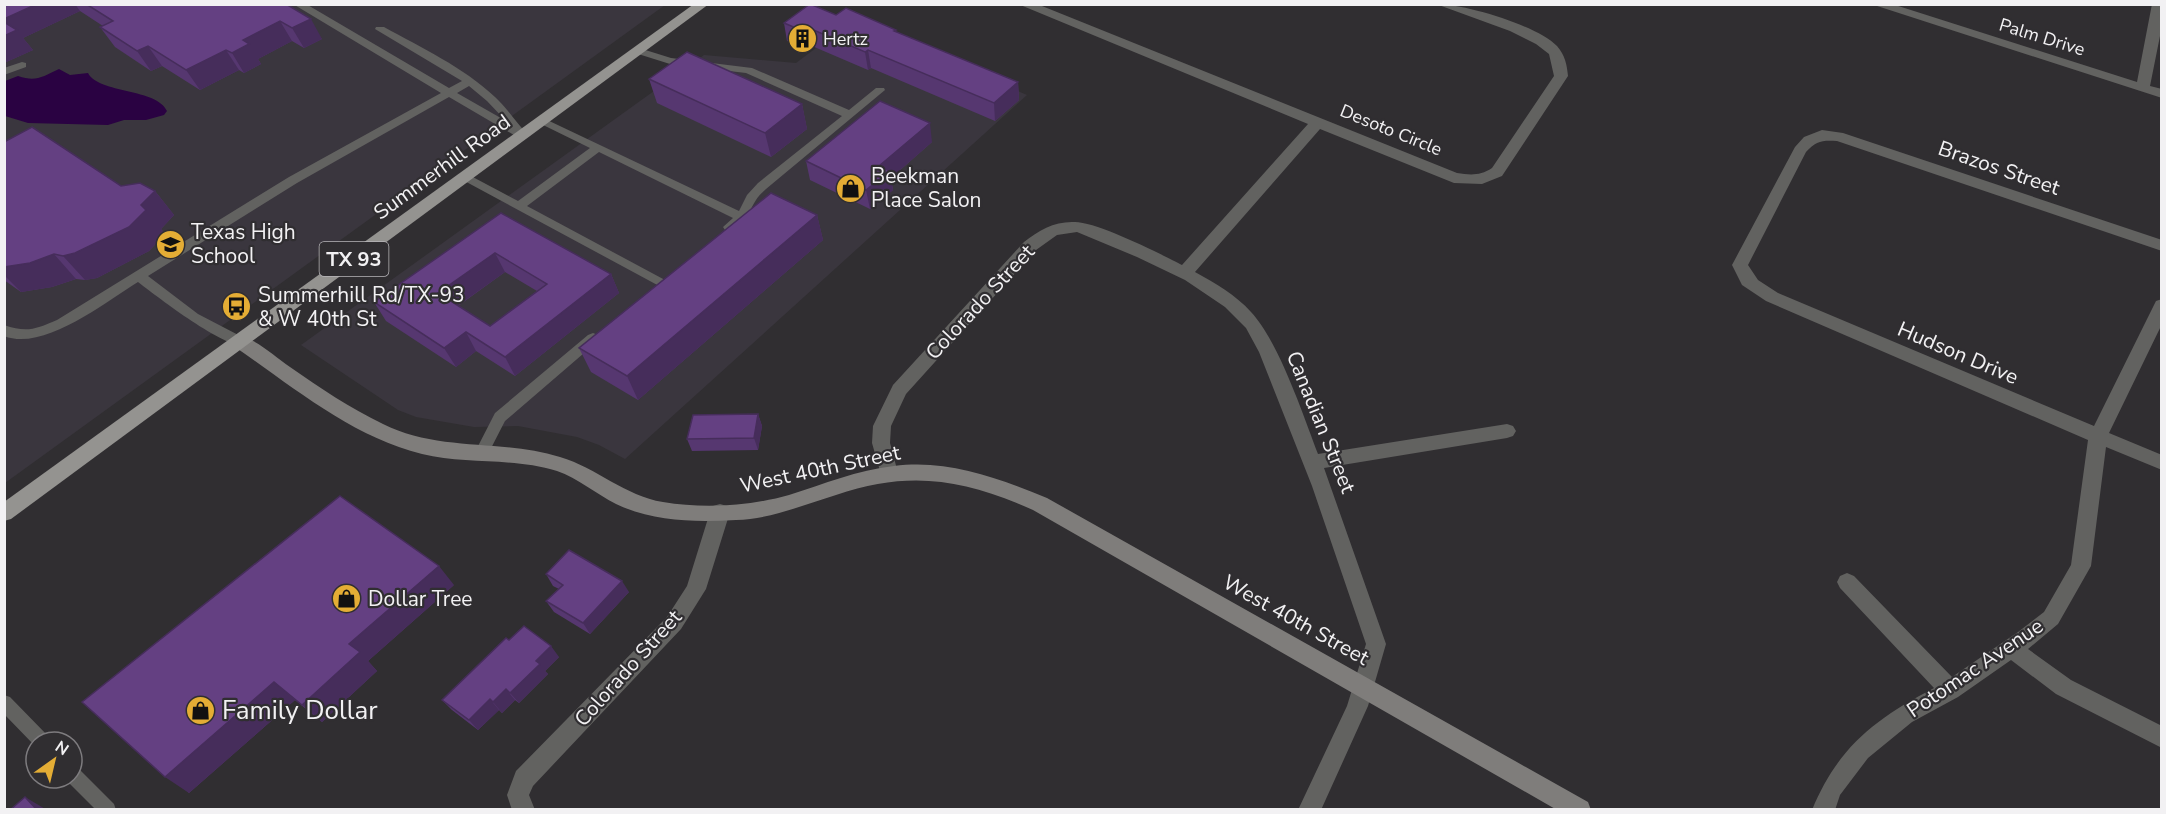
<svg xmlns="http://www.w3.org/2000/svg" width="2166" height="814" viewBox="0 0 2166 814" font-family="'Nunito Sans',sans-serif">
<rect width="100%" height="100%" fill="#302e31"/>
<g fill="#3a363e">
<polygon points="5,5 665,5 5,483"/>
<polygon points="852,21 1027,95 625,459 599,445 577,437 518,426 474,427 416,417 398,410 301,345 704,55 796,63"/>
</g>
<path fill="#2a0242" d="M59 69 70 75 88 73C99 94 157 88 167 111L164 115 146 120H124L108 125 28 123 5 116V81L18 76C36 82 42 77 59 69Z"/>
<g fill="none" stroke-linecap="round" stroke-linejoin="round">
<g fill="#626260" fill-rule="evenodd">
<path d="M293 4H306L449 88 462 81 375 29 376 27H384C422 48 463 67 495 97 508 109 517 124 529 136L523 140 519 138 449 97 297 183 148 276 198 314 246 339 247 342 246 345C227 351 155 295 138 282 105 302 44 352 4 336V325C27 333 36 329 57 320L289 177 441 93ZM469 86 487 101 506 121 457 93Z"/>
<path d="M639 48 671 58 752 68 849 110 876 88H884L885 90 766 189C763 192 758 196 756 200 748 212 743 233 725 230L723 227 733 218 599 152 527 206 665 280 667 283 665 286 661 287 459 178 465 174 469 175 518 201 590 148 539 123V119L543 118 739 211 747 195 758 183 842 116 746 73 670 64 635 53 634 51Z"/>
<polygon points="22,62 26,63 26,67 4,75 4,68"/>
<polygon points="593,333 598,335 599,338 598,341 505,421 487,456 477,456 475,452 495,413 588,335"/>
<polygon points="4,695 10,697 48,736 50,742 36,742 36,747 4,714"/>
<polygon points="72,766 78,768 114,804 116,810 96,810 66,780 65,778 72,778"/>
</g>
<g fill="#626260" fill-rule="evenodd">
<path d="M1018 4H1037L1457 173C1470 175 1480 176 1492 168L1554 76 1549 54 1536 44 1510 31 1436 4C1465 4 1536 25 1557 46 1565 55 1567 65 1568 76L1502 176 1482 184 1454 183 1320 129 1195 272C1215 283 1236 295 1251 312 1279 342 1303 415 1318 454L1507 424 1513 426 1516 431 1513 436 1507 438 1324 468 1386 644 1368 706 1321 810H1298L1347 706 1366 644 1312 486 1259 352 1246 328 1225 307 1185 280 1137 257 1077 232 1057 235 1036 250 906 394 891 426 890 443 898 473 896 478 889 481 882 478 872 443 873 426 893 385 1024 242C1039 230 1055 221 1075 222 1097 222 1161 254 1182 265L1308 124Z"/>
<polygon points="1871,4 1892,4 2137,82 2152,4 2162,4 2162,26 2150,86 2162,89 2162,98"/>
<path d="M1822 130 1843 133 2162 240V251L1837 141C1822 140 1816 141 1806 152L1748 265 1758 280 1778 293 2094 426 2154 305 2156 301 2162 299V324L2109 433 2162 455V470L2106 447 2091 566 2058 624 2028 649 2071 680 2162 726V748L2056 694 2011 660 1958 697 1912 722 1868 758 1840 795 1835 810H1812C1838 747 1875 719 1934 688L1840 588 1837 582 1840 576 1847 573 1854 576 1952 677 2018 632 2044 612 2071 565 2088 440 1766 301 1742 285 1732 265 1795 147 1804 137Z"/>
<polygon points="720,504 727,506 730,512 706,589 681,629 533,786 529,795 535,810 512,810 507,795 516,771 667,617 687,586 710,512 713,506"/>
</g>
<path fill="#7f7d7b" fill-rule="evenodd" d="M241 336C259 341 275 357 290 367 320 388 350 408 383 424 438 452 502 439 560 457 597 468 625 496 663 502 704 509 750 506 789 495 824 484 857 470 894 466 948 459 998 478 1047 498L1588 802 1591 810H1557L1033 510C963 479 910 470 836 495 803 505 771 519 736 520 695 522 654 522 616 504 596 494 578 478 557 471 513 457 466 465 422 454 352 437 293 387 235 347L232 342 235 337Z"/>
<polygon fill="#949390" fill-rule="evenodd" points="694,4 709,4 11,519 4,521 4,502"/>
</g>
<g fill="#563770" fill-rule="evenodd">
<polygon points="4,4 286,4 322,39 304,48 292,41 258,59 261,64 244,73 239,70 200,90 162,66 151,71 115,47 100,27 103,26 80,11 23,38 33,50 4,63"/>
<polygon points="836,15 896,32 1018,82 1019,100 995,121 871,68 868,70 812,46 807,49 787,41 784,23"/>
<polygon points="649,79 802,104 807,129 771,157 657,103"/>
<polygon points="4,142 121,186 155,191 174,215 161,229 165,234 149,251 97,278 85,280 76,279 52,287 21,292 4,280"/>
<polygon points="932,142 891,178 893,190 870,209 810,180 806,161"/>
<path d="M501 213 611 274 619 293 515 376 476 351 456 367 386 321 374 302ZM505 272 537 291 490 326 458 306Z"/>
<polygon points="817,215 823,240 638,400 591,372 579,348"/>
<polygon points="758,414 762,426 758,450 692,451 687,439"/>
<polygon points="546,574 629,592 590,634 554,612 546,601 559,589 553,586"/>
<polygon points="454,585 368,661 377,671 322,722 295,700 189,793 82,702"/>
<polygon points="509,640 559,657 545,671 548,674 519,703 515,700 502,713 499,710 478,730 452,710 442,700"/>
</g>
<g fill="#462d5b">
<polygon points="37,4 75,4 80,11 23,38 33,50 4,63 4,19"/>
<polygon points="311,19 322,39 304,48 292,28"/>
<polygon points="280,21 292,41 258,59 261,64 244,73 232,53 243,40"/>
<polygon points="809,28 812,46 807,49 803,31"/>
<polygon points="148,46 162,66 151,71 137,51"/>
<polygon points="226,50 239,70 200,90 186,70"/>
<polygon points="868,50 871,68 868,70 865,52"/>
<polygon points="1018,82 1019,100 995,121 994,103"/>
<polygon points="802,104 807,129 771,157 765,133"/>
<polygon points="930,123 932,142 891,178 893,190 870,209 866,190 879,166"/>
<polygon points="155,191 174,215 161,229 165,234 149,251 97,278 85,280 63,256 141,205"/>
<polygon points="817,215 823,240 638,400 627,376"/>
<polygon points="495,253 505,272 449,312 438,293"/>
<polygon points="54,254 76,279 52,287 21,292 4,275 4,267"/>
<polygon points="611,274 619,293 515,376 505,357"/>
<polygon points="466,332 476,351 456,367 444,348"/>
<polygon points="758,414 762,426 758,450 754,438"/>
<polygon points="439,566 454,585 368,661 377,671 322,722 302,705 349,644"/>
<polygon points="622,581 629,592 590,634 583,623"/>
<polygon points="551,646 559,657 545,671 548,674 519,703 510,693 536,661"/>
<polygon points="274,682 295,700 189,793 165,777"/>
<polygon points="506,689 515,700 502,713 493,702"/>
<polygon points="490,699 499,710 478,730 469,720"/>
<polygon points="25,797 47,810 37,810"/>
</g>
<g fill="#644082" stroke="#462d5b" stroke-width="1.5" fill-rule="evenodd">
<polygon points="4,4 37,4 4,19"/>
<polygon points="86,4 286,4 311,19 292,28 280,21 243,40 249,44 232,53 226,50 186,70 148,46 137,51 100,27 113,21"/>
<polygon points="810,4 836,15 846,8 896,30 894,31 1018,82 994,103 868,50 865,52 809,28 803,31 784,23"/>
<polygon points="4,22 17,30 4,36"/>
<polygon points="687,52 802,104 765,133 649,79"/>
<polygon points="880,101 930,123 879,166 890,171 866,190 806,161"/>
<polygon points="32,127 121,186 140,183 155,191 141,205 146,210 129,227 75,253 63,256 54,254 30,263 4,267 4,142"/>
<polygon points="771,193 817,215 627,376 579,348"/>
<path d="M501 213 611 274 505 357 466 332 444 348 374 302ZM495 253 547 284 490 326 438 293Z"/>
<polygon points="758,414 754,438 687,439 693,415"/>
<polygon points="340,496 439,566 349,644 360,652 302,705 274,682 165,777 82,702"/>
<polygon points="569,550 622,581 583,623 546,601 563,585 546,574"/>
<polygon points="524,626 551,646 536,661 540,664 510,693 506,689 493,702 490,699 469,720 442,700 506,638 509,640"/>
<polygon points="25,797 37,810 10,810"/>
</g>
<defs>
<symbol id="building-disc" viewBox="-11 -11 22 22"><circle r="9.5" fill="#e4ad35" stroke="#302e31"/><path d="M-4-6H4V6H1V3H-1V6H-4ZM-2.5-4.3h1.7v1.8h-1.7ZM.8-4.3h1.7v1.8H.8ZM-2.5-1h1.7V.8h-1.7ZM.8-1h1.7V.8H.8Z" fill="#111"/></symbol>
<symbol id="shop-disc" viewBox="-11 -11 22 22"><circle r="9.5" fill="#e4ad35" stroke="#302e31"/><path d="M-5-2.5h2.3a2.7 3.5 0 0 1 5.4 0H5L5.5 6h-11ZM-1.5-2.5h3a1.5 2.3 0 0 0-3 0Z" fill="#111"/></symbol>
<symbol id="school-disc" viewBox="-11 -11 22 22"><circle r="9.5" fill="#e4ad35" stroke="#302e31"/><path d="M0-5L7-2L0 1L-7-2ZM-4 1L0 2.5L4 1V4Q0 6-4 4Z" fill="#111"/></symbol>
<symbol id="bus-disc" viewBox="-11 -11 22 22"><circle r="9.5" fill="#e4ad35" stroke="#302e31"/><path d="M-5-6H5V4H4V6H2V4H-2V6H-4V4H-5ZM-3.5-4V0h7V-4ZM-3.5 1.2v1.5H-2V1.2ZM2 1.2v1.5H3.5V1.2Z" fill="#111"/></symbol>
</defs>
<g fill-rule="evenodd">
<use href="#building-disc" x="786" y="22" width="33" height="33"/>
<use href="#shop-disc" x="834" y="172" width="33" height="33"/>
<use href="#school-disc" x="154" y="228" width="33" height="33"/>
<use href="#bus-disc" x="220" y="290" width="33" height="33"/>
<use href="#shop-disc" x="330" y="582" width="33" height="33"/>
<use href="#shop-disc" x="184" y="694" width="33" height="33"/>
</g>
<g text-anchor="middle" stroke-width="4.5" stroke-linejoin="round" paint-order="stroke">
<g font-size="18" fill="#f2f1f3" stroke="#302e31">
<text transform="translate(2042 37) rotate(17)" y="6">Palm Drive</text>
<text transform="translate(1391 130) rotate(22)" y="6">Desoto Circle</text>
</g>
<g font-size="18" fill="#f2f1f3" stroke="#302e31" text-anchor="start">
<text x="823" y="45">Hertz</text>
</g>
<rect fill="#302e31" stroke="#b8b6b9" stroke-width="1.5" x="319.5" y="242" width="69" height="34" rx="4.5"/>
<g font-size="20" font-weight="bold" fill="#f2f1f3">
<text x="354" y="266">TX 93</text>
</g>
<g font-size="21" fill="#f2f1f3" stroke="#302e31">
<text transform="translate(442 167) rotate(-36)" y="7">Summerhill Road</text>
<text transform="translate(1999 168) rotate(19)" y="7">Brazos Street</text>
<text transform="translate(980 302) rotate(-47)" y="7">Colorado Street</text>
<text transform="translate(1958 353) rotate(23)" y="7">Hudson Drive</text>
<text transform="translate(1321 422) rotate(68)" y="7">Canadian Street</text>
<text transform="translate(820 469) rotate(-12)" y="7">West 40th Street</text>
<text transform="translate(1296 620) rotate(29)" y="7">West 40th Street</text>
<text transform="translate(628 668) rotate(-48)" y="7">Colorado Street</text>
<text transform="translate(1975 668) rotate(-34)" y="7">Potomac Avenue</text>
</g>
<g font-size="21" fill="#f2f1f3" stroke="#302e31" text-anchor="start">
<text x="871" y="183">Beekman<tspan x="871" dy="24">Place Salon</tspan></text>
<text x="191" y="239">Texas High<tspan x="191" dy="24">School</tspan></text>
<text x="258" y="302">Summerhill Rd/TX-93<tspan x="258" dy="24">&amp; W 40th St</tspan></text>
<text x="368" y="606">Dollar Tree</text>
</g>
<g font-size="26" fill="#f2f1f3" stroke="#302e31" text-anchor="start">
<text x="222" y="719">Family Dollar</text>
</g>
</g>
<rect width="2166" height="814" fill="none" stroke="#f2f1f3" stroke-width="12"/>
<g transform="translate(54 760) rotate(34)"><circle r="28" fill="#302e31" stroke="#7e7c7f" stroke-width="1.5"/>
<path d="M0-4.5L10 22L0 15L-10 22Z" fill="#e4ad35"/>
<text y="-9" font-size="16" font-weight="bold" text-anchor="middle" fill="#f2f1f3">N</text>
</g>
</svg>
